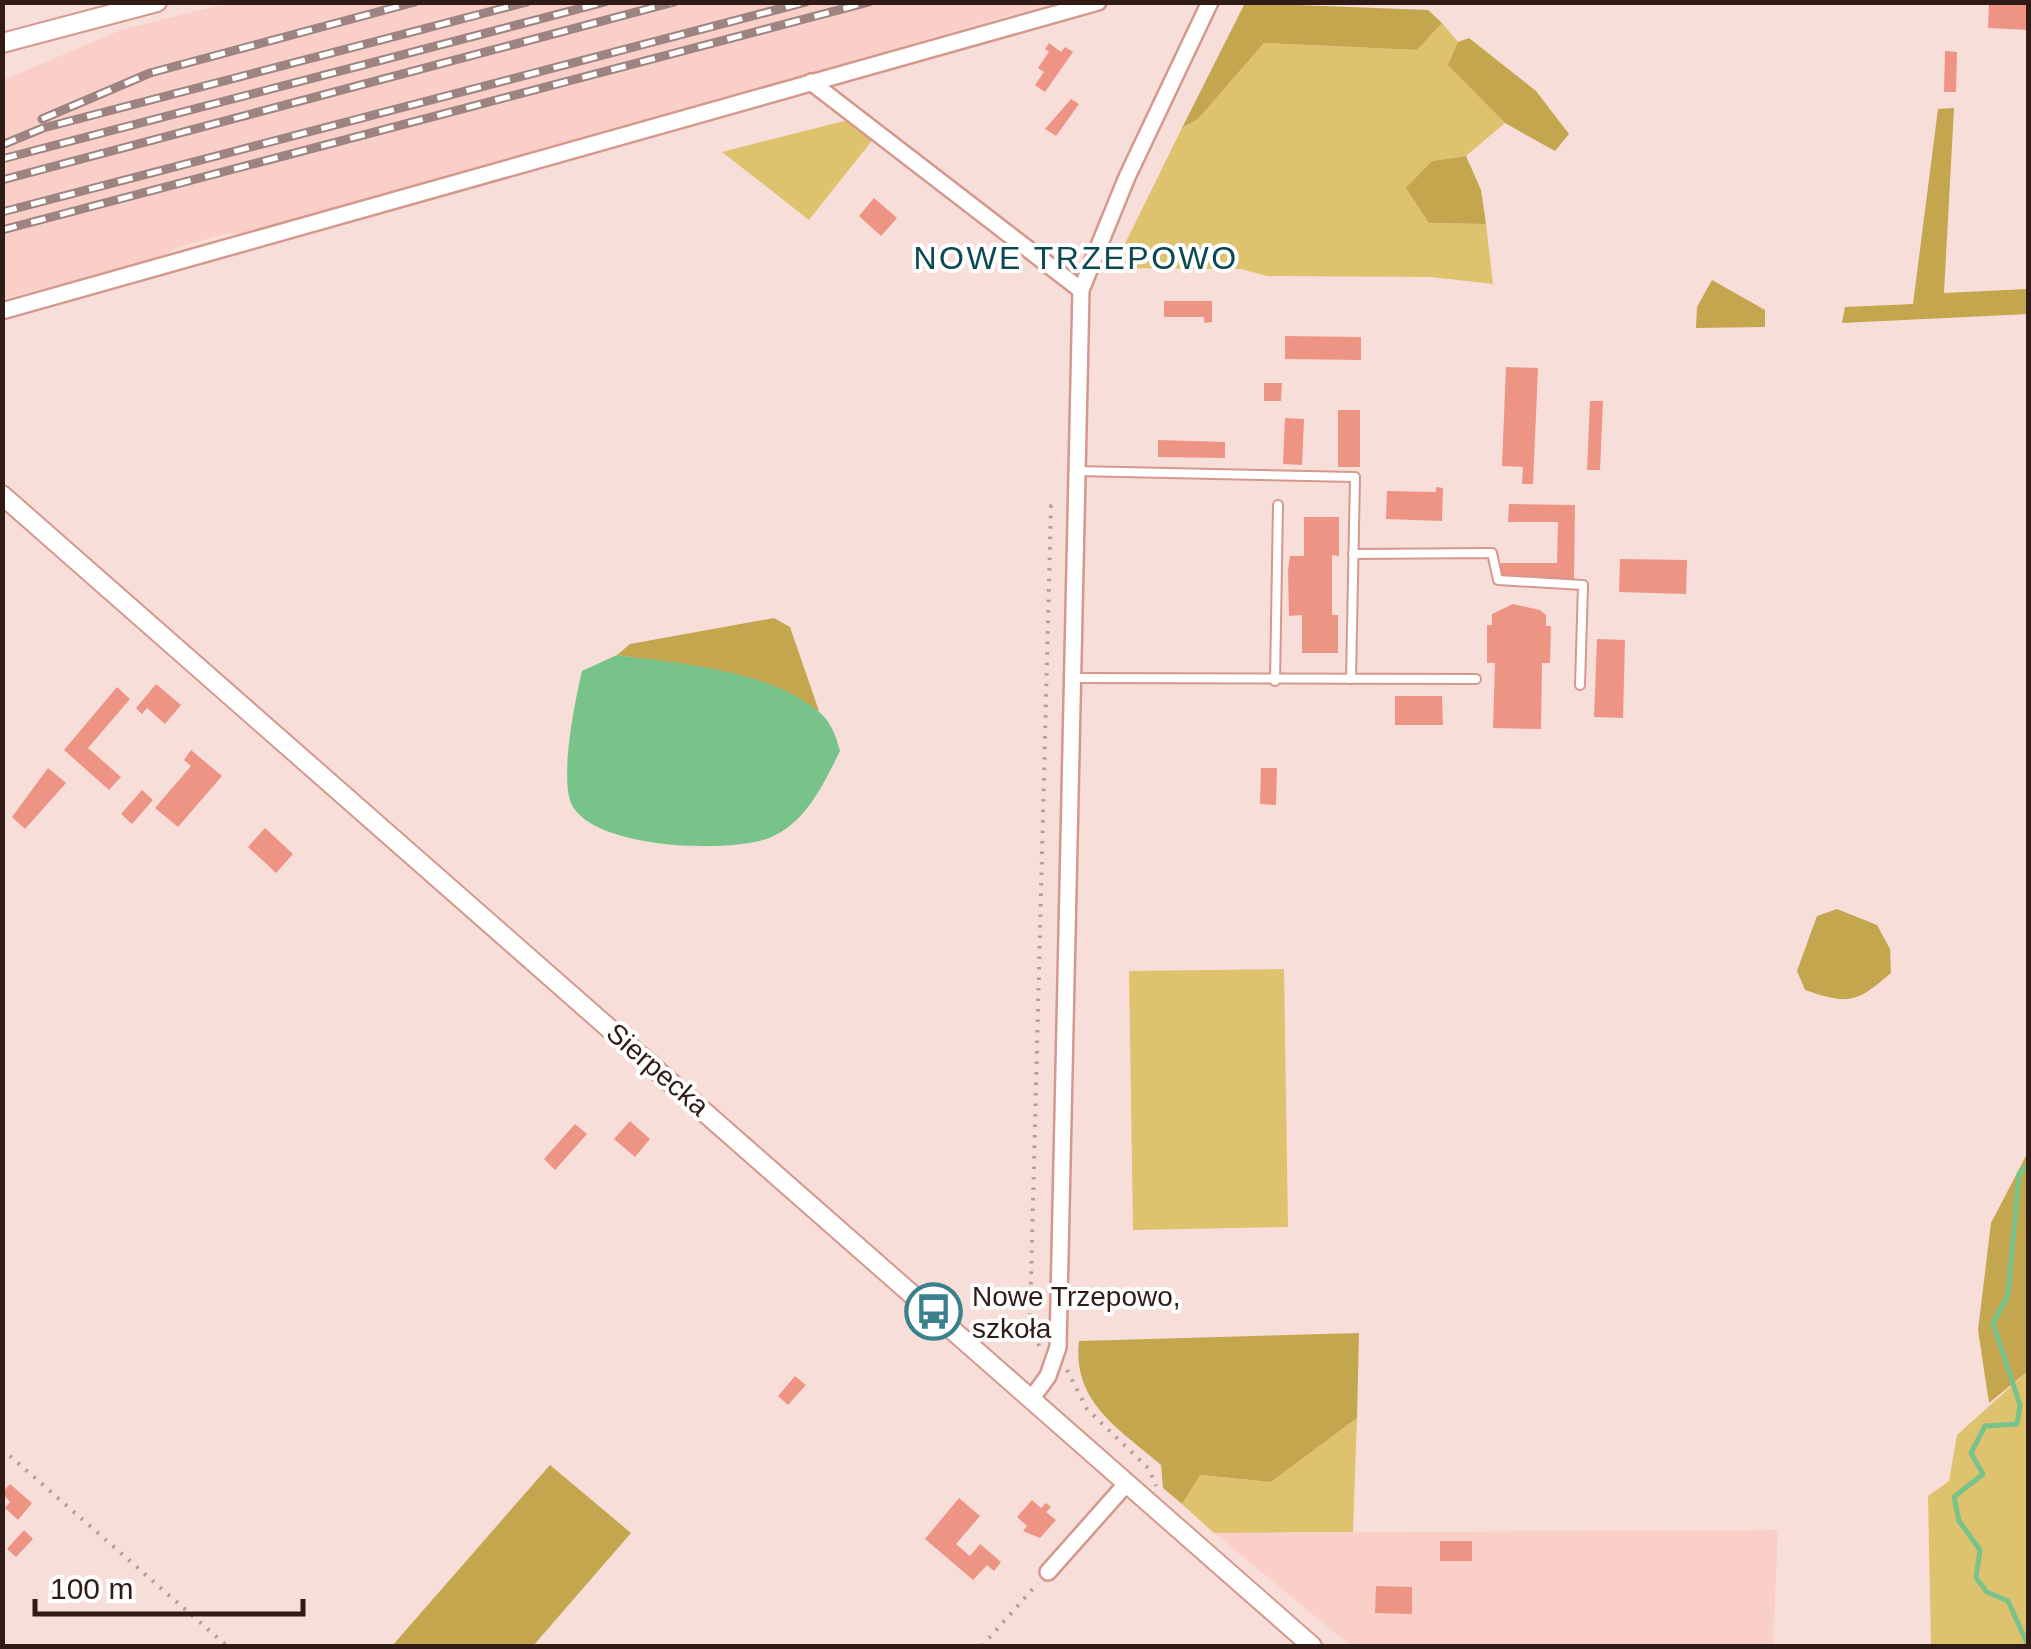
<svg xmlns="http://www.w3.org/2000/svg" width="2031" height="1649" viewBox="0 0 2031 1649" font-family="Helvetica,sans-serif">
<rect width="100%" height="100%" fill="#f8ded9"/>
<g fill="#facfc7">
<polygon points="229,3 229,2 1053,3 244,235 228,233 176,248 161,257 3,299 3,80 121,30"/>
<polygon points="1778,1530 1773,1646 1351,1646 1214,1533"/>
</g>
<g fill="#dfc26e">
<polygon points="1442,23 1458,42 1449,65 1505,123 1466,156 1432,161 1429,223 1486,224 1493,284 1431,277 1267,276 1241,269 1113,268 1182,128 1198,119 1264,43 1417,50"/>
<polygon points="848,120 874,138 809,220 722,152"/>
<polygon points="1284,969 1288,1227 1133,1230 1129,971"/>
<polygon points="2028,1371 2028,1646 1931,1646 1928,1496 1949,1481 1957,1435"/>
<polygon points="1357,1418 1353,1532 1214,1533 1182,1504 1199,1475 1271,1482"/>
</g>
<g fill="#c4a64f">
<polygon points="1245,3 1428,10 1442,23 1417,50 1264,43 1198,119 1182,128"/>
<polygon points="1469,38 1536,91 1569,134 1555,151 1505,123 1448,65 1458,42"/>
<polygon points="1954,108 1944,293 2028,289 2028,314 1842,323 1845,307 1913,304 1938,109"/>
<polygon points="1466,156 1481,190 1486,224 1429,223 1406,188 1432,161"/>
<polygon points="1712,280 1765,310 1765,327 1696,328 1697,307"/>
<path d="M774 618 790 627 819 711C754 678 689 665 617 655L630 644Z"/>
<path d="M1837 909 1877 925 1890 949 1891 973C1856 1003 1849 1005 1805 990L1797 971 1817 916Z"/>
<polygon points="2028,1152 2028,1371 1989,1403 1978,1330 1991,1223"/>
<path d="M1359 1333 1357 1418 1271 1482 1200 1475 1182 1504 1163 1488 1161 1465C1119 1429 1072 1402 1079 1341Z"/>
<polygon points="550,1465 631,1533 533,1646 392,1646"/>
</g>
<path fill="#78c389" d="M617 655C680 664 766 669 818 711 831 721 836 736 840 751 823 785 806 823 769 838 728 854 585 849 570 800 561 771 575 701 582 671Z"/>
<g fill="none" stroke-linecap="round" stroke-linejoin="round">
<polyline stroke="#78c389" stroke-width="5" points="2028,1165 2019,1174 2008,1295 1993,1323 2020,1405 2017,1424 1985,1426 1971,1453 1983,1474 1954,1497 1959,1521 1980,1550 1976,1578 1987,1592 2008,1601 2028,1645"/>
</g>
<g fill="#ee9485">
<polygon points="1989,2 2028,2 2028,30 1988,28"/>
<polygon points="1049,43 1061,52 1065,47 1073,52 1045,92 1035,85 1044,72 1038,68 1049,52 1045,49"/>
<polygon points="1945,51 1957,52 1956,92 1944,92"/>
<polygon points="1071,99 1079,104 1056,136 1045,129"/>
<polygon points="874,198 897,218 881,236 859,216"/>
<polygon points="1164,301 1212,301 1212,322 1204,323 1204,317 1164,317"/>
<polygon points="1285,336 1361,337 1361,360 1285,359"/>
<polygon points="1506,367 1538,368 1533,484 1522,484 1523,467 1502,466"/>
<polygon points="1264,383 1282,383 1281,401 1264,401"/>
<polygon points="1590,401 1603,401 1600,470 1587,470"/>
<rect x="1338" y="410" width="22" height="57"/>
<polygon points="1285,418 1304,419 1302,465 1283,464"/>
<polygon points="1158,440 1225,442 1225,458 1158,457"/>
<polygon points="1436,487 1443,488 1442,521 1386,519 1387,491 1436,492"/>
<polygon points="1509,504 1575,505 1574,580 1500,580 1501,563 1557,563 1558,522 1508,522"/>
<polygon points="1304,517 1339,517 1339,556 1332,555 1332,615 1338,615 1338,653 1302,653 1302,615 1289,616 1288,570 1290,556 1304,556"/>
<polygon points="1620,559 1687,560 1686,594 1619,592"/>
<polygon points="1513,604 1540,610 1546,615 1546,626 1551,626 1550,663 1542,663 1541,729 1493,728 1495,663 1487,663 1487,625 1492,625 1492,614"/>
<polygon points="1597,639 1625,640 1623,718 1594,717"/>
<polygon points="156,684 181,705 165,724 147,708 142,714 136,708"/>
<polygon points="117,687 130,699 88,748 121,777 109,790 64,750"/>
<polygon points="1395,696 1442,696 1443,725 1395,725"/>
<polygon points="191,750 222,776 178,827 155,808 191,766 184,760"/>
<polygon points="48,768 66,783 25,829 12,817"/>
<polygon points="1261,768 1277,768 1276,805 1260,804"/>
<polygon points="142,790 153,800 132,824 121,814"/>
<polygon points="265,828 293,854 276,873 248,847"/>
<polygon points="630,1121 650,1139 635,1157 614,1139"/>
<polygon points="575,1124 587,1134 555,1170 544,1159"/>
<polygon points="795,1376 806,1385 788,1405 778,1396"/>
<polygon points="10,1484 32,1503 18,1520 5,1508 10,1502 2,1493"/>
<polygon points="959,1498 980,1516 956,1544 970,1556 980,1544 1001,1562 994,1571 987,1565 973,1580 925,1539"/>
<polygon points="1032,1500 1041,1508 1046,1503 1051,1507 1046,1512 1056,1520 1040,1538 1023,1531 1027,1526 1017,1517"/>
<polygon points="24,1530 33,1539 16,1557 7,1549"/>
<rect x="1440" y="1541" width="32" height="20"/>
<polygon points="1376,1586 1412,1587 1412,1614 1375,1613"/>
</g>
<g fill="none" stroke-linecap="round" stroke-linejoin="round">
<defs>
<g id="service">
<polyline points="1076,471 1355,477 1351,679"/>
<polyline points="1353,554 1492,553 1498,580 1583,585 1580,685"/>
<polyline points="1071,678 1476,679"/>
<polyline points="1275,681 1278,505"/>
</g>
<g id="minor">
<polyline points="811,82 1081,290"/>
<polyline points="2,311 1098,2"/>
<polyline points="1032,1398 1048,1376 1058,1347 1081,290 1127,177 1210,2"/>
<polyline points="1048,1572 1127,1483"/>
</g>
<g id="tertiary">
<polyline points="2,43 157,2"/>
<polyline points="2,495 1312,1646"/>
</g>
</defs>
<use href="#service" stroke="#d4988d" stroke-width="12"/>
<use href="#minor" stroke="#d4988d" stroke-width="20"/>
<use href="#tertiary" stroke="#d4988d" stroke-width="22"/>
<g stroke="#b59d98" stroke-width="4" stroke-dasharray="2.5 8" stroke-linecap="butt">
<polyline points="1039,1346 1030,1318 1051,506 1059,505"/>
<polyline points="1067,1370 1087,1409 1149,1469 1156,1486"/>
<polyline points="2,1449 227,1646"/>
<polyline points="982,1646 1038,1583"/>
</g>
<use href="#service" stroke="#fff" stroke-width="8"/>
<use href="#minor" stroke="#fff" stroke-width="15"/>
<use href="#tertiary" stroke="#fff" stroke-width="18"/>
<defs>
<g id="rail">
<polyline points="42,119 150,73 415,2"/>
<polyline points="2,145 43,128 527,2"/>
<polyline points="2,159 605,2"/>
<polyline points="2,180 674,2"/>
<polyline points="2,212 806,2"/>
<polyline points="2,230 869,2"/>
</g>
</defs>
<use href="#rail" stroke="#9d8480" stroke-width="9"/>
<use href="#rail" stroke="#fff" stroke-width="5" stroke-dasharray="15" stroke-linecap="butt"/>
</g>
<defs>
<symbol id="bus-ring" viewBox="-11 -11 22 22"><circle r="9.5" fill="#fff" stroke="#3b818d" stroke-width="1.5"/><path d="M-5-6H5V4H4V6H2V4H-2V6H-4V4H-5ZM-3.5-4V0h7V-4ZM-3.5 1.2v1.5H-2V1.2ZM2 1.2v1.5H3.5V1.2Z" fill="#3b818d"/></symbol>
</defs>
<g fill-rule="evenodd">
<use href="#bus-ring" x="902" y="1280" width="63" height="63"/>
</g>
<g text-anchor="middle" stroke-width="8" stroke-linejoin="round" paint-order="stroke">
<g font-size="28" fill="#311b17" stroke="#fff">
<text transform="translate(658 1069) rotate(41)" y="10">Sierpecka</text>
</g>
<g font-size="28" fill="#311b17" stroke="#fff" text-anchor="start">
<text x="972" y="1306">Nowe Trzepowo,<tspan x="972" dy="32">szkoła</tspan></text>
</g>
<g font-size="32" letter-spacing="2.5" fill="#0a4852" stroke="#fff">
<text x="1076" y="269">NOWE TRZEPOWO</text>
</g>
</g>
<rect width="2031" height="1649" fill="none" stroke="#311b17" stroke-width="10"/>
<path d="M35 1599v15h268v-15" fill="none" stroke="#311b17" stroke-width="5"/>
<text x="50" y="1599" font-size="30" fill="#311b17" stroke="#ffffff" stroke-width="8" paint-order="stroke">100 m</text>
</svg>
